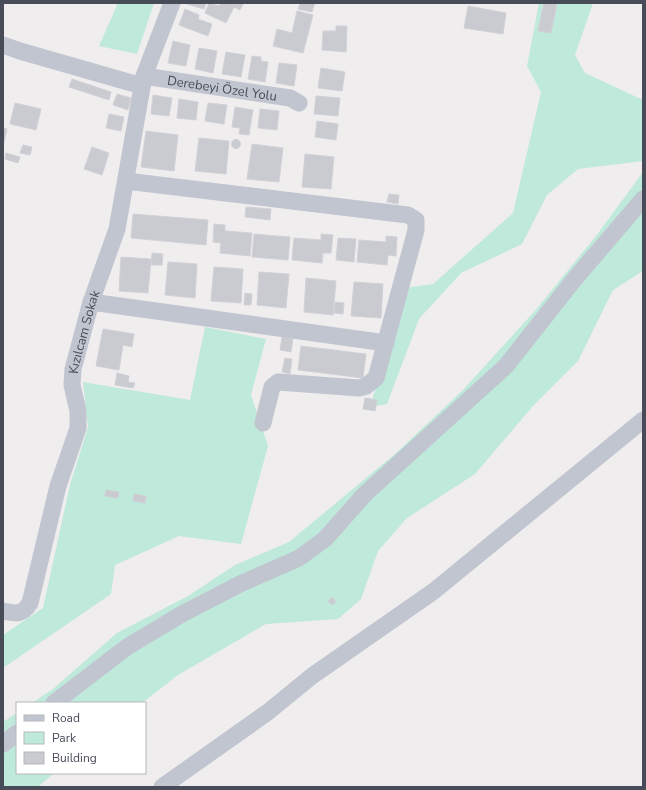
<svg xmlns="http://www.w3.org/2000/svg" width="646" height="790" viewBox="0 0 646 790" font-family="'Nunito Sans',sans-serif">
<rect width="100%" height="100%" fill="#efeded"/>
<g fill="#bfe9da">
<polygon points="118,3 154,3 137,54 99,46"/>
<polygon points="539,3 593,3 575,55 585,73 643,100 643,161 578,169 547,195 522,244 461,273 419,319 387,404 370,407 406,288 433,284 513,213 541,92 527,66"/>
<polygon points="643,172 643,271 613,290 578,361 533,406 475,474 407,518 378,551 361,599 338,619 266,624 178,675 142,703 32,703 53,689 117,633 188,596 235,565 289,542 395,454 462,391 534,312 596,236"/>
<polygon points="205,327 266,339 251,395 268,446 241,544 179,536 115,565 111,594 3,668 3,635 43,608 70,485 88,427 83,382 190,400"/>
<polygon points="17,713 17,773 54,773 38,787 3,787 3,722"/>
</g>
<g fill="#cacbd1" stroke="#d1d1d8">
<polygon points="188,3 206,3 204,9 187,4"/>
<polygon points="209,3 219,6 220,3 243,4 240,10 234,7 226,23 205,13"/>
<polygon points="300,3 315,3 312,12 298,9"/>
<polygon points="544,3 557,3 551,33 538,31"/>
<polygon points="468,6 506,13 503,34 464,28"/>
<polygon points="185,9 199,15 198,19 212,24 208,36 179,25"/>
<polygon points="297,11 313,15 303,53 273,46 277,29 292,33"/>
<polygon points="336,26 347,26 346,52 322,50 323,31 336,31"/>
<polygon points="173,41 190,45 186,66 168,63"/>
<polygon points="199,48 217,51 213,73 195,69"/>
<polygon points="226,52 245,55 241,77 222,74"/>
<polygon points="252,56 261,57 261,61 268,62 265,82 248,79"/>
<polygon points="279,63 297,65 294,86 276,83"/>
<polygon points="321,68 345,72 342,91 318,88"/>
<polygon points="72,79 111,92 109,100 69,87"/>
<polygon points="117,94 131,98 128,110 113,105"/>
<polygon points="153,95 172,98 169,116 151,114"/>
<polygon points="316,96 340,98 338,116 314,114"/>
<polygon points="179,99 198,102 196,120 177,118"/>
<polygon points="15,103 41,109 36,130 10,124"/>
<polygon points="208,103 227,105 224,124 205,121"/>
<polygon points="235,107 253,110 249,135 239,134 240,128 232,127"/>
<polygon points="260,109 279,111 277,130 258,128"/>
<polygon points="109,114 124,117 121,131 106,128"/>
<polygon points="317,121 338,124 336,140 315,137"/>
<polygon points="3,128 7,129 3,146"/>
<polygon points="146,131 178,135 174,171 141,167"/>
<polygon points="199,138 229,141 226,174 195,171"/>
<circle cx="236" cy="144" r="4.5"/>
<polygon points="252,144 283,148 279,182 247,179"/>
<polygon points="23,145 32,147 30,155 20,153"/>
<polygon points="92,147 109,153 102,175 84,169"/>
<polygon points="6,153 20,157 18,163 5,159"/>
<polygon points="305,154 334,157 331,189 302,187"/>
<polygon points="389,194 399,195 398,204 387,202"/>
<polygon points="246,207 271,209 270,220 245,217"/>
<polygon points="133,214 208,220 206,245 131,238"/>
<polygon points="214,224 225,225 225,231 252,233 250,256 220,253 221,243 213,242"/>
<polygon points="254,234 290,237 288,260 252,257"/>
<polygon points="321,234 333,235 331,253 323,253 322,263 292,260 294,238 321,240"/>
<polygon points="386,236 397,237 396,256 388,255 387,265 357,262 359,240 386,242"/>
<polygon points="338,238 356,239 354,262 336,260"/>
<polygon points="152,253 163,254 162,265 151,265"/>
<polygon points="121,257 151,259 148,293 119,291"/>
<polygon points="168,262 197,264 195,298 165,295"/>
<polygon points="214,267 243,269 241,303 211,301"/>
<polygon points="259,272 289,274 286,308 257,305"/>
<polygon points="306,278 336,281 333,315 304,312"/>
<polygon points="354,282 383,284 381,318 351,316"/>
<polygon points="245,293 252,294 251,305 244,305"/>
<polygon points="335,302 344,303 343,314 334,313"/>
<polygon points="103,329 134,334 132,347 123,345 119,370 96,366"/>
<polygon points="282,337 293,339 291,352 280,350"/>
<polygon points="301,346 366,354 363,378 298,370"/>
<polygon points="285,358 292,359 290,374 282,372"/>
<polygon points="117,373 129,376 128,382 135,383 133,388 115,385"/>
<polygon points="365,398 377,400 375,411 363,409"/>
<polygon points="106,490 119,492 118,498 105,496"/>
<polygon points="134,494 146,496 145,503 133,501"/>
<polygon points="332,597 336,602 332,605 328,601"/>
</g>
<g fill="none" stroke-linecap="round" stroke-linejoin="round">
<g stroke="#c1c5d0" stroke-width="17">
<polyline points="3,45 20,51 142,86"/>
<path id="s1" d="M144 76 290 98 299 103"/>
<polyline points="126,181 408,215 416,220 416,230 376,378 366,386 359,388 278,382 272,387 263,423"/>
<polyline points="91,302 386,343"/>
<path id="s2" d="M3 611C17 614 22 615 30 603L58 486 78 428V411L72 385 73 369 91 302 117 229 144 76 172 3"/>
<polyline points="54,703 127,647 182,614 240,584 299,558 325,539 365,494 506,366 573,281 643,199"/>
<polyline points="3,744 17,733"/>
<polyline points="162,787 268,712 312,676 434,591 643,420"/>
</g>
</g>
<g text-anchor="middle" stroke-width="3" stroke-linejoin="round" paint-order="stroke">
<g font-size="13" fill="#474c58" stroke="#fff">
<text dy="5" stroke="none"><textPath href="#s1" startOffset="79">Derebeyi Özel Yolu</textPath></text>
<text dy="5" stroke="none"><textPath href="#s2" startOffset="311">Kızılcam Sokak</textPath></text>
</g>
</g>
<rect width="646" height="790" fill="none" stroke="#474c58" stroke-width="8"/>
<rect x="16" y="702" width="130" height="72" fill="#ffffff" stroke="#b5b7bc"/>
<rect x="24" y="715" width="20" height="6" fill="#c1c5d0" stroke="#b5b7bc"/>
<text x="52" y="722" font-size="12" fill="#474c58">Road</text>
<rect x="24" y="732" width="20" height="12" fill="#bfe9da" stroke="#b5b7bc"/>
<text x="52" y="742" font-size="12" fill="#474c58">Park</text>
<rect x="24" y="752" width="20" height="12" fill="#cacbd1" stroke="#b5b7bc"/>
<text x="52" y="762" font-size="12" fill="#474c58">Building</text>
</svg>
